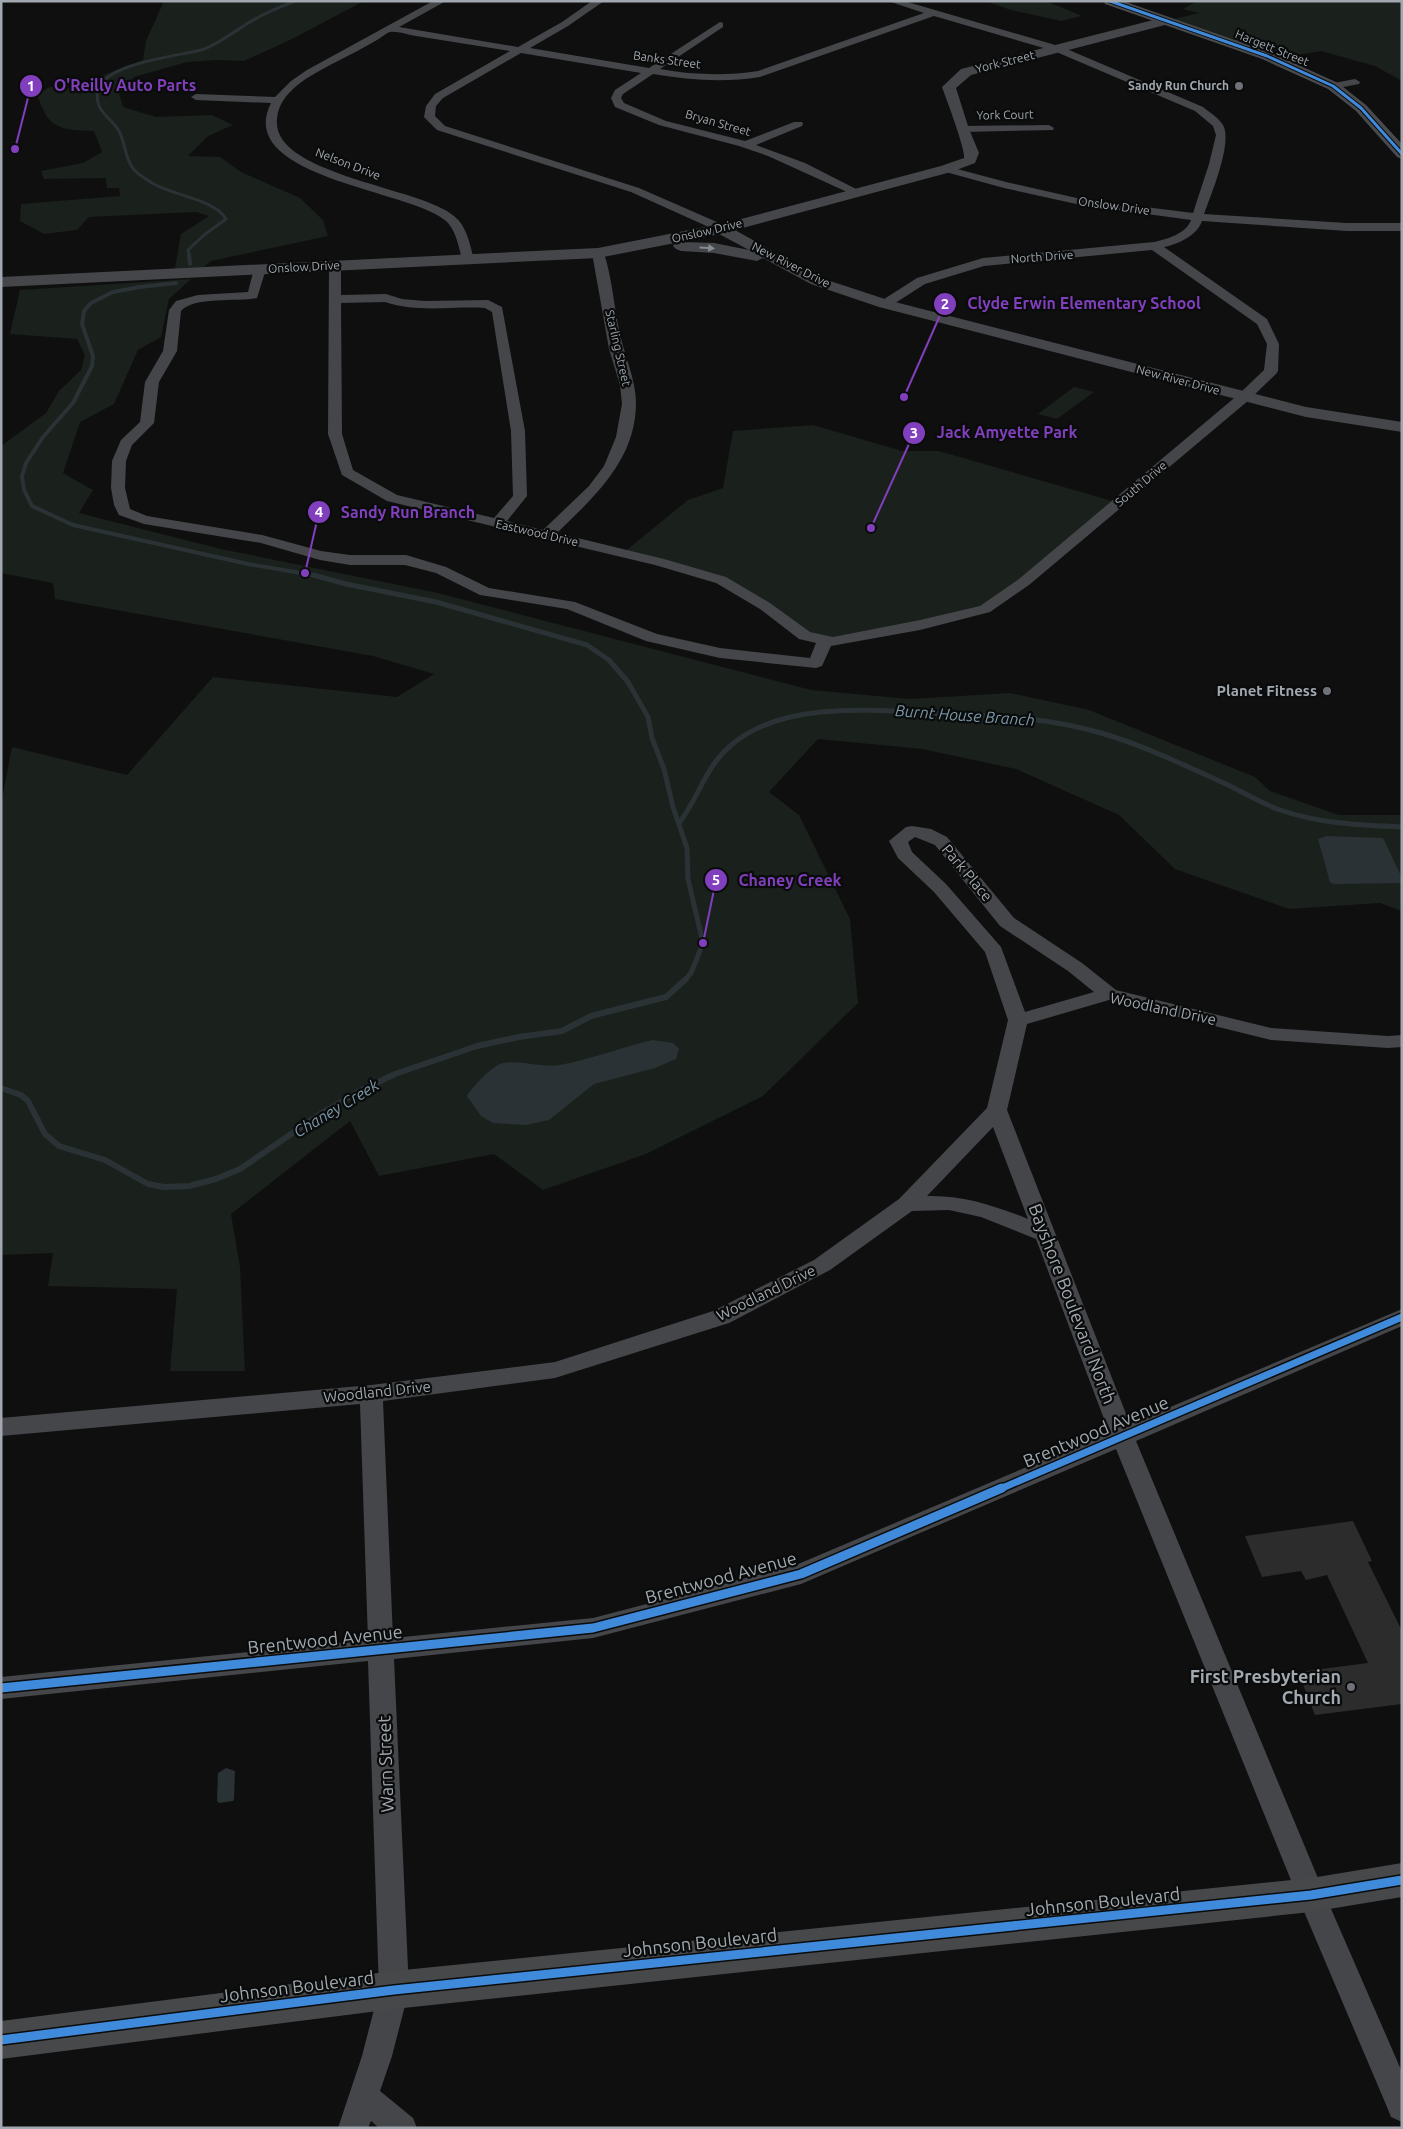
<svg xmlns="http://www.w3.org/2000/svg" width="1403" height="2129" viewBox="0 0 1403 2129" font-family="Ubuntu,sans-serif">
<rect width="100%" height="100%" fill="#0f0f10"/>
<g fill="#1a201b">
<path d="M164,1H364L294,38L244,61L216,60L187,62L134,77L119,93L123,107L156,117L212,115L233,125L208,136L188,156L220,157L241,172L300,198L323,220L328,236L211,261L198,272L174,274L181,234L209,216L196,212L89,217L77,230L44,234L20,221L21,204L120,196L119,188H107L106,178L44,179L41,171L83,163L102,152L94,131C59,130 48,129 37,94L50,87L67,89L143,60L146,41Z"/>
<path d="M985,1H1046L1082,16L1061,21L1011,10Z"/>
<path d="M1197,1H1402V81L1375,66L1321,51L1274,59L1165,21L1199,13L1183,9Z"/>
<path d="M191,279L169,299L161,337L138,350L114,404L80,422L63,473L93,490L79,513L221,549L438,593L811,690L910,699L1010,693L1089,710L1255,777L1270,791L1339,815H1402V911L1380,903L1289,909L1175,869L1119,815L1016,769L922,749L818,739L769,792L799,815L850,919L858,1003L763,1096L646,1154L543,1190L494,1154L379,1176L350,1121L231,1214L240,1267L245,1371H170L177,1289L48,1286L53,1253L1,1255V804L12,747L127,775L213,677L397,697L434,674L373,656L55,599L53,583L1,573V446L46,413L59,391L81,370L85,355L77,339L10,334L20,290Z"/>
<path d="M1074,387L1094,392L1057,419L1038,414Z"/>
<path d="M813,425L902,451H939L1119,503L985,609L833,642L805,636L721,580L623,553L688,500L723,488L733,431Z"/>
</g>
<g fill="#2a3235">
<path d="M1327,836L1383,838L1402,878V883L1334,884L1330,882L1318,839Z"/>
<path d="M653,1040L673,1043L679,1049L676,1059L655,1068L594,1084L549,1120L526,1125L493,1123L481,1116L467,1096C471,1088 494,1064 503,1063C521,1060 541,1068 560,1065C592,1059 622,1047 653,1040Z"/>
<path d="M226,1768L235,1771L234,1799L233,1801L219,1803L217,1801L218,1773Z"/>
</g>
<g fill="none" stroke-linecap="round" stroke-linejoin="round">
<path stroke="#2a3235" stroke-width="3" d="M189,255L188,250L204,235L226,219C214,198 170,196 149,181C144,178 135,172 132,167C125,157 125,142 119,131C111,117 93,111 98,90C105,63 179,56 201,50C217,46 241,26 257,18C269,11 282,6 295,1"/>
<g stroke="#2a3235" stroke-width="4">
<path d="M189,254L190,264"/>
<path d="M176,283L140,287L113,292L91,303L84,311L82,324L93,356L92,366L73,403L43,437L26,463L22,476L24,490L32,506L73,525L248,564L318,576"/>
</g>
<g stroke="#2a3235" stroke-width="5">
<path d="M313,575L346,584L436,602L587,645L609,660L628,682L648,717L652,738L664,769L673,807L687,848L688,879L703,943L691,973L685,980"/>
<path d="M679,823C698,799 705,768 729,747C783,698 880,711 948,714C999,716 1051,718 1101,733C1146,746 1188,767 1230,786C1246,794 1263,804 1280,810C1320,824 1361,825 1402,827"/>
</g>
<path stroke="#2a3235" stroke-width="6" d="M1,1088L21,1095L28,1101L45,1134L59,1146L105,1160L148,1184L164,1187L189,1186L216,1179L240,1169L322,1113L358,1092L395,1074L477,1046L519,1037L562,1031L591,1016L666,997L686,979"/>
</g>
<path fill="#2c2c2d" d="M1353,1521L1372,1561L1368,1562L1402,1631V1704L1315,1715L1298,1672L1368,1663L1327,1575L1306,1580L1301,1571L1262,1577L1245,1536Z"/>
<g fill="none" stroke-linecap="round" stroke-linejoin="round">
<g fill="#444649" fill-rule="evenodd">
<path d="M433,1H446L399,27L518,47L562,22L592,1H604L568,26L530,48L649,68L720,22L723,23V27L660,69C693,75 725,76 758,71L924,13L888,1H904L1062,47L1203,107C1209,112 1219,118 1223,125C1233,142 1211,195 1204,214L1347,223H1402V231H1347L1202,221C1197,236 1178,244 1164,247L1267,319L1279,344L1278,371L1276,374L1249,400L1029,585L990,612L920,630L831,646L822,666L816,668L720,658L646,641L567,609L480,595L436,573L405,565H350L320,560L261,543L144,524L119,515L114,505L111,488L112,461L121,440L140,422L145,382L163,351L169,310L176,301L198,295L248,292L254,269L260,265L266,269L257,298C239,302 193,296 181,311L177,351L159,382L154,423L132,445L126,461L125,488L130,509L147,516L262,535L321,551L350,555H406L446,567L489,588L575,602L657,634L720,648L810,658L816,643L799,639L760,609L716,583L655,565L387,501L342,475L328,434L329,266L331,263L335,262L341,266V295L386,294L402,299L425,301L488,300L502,307L525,431L527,496L507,521L543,530L589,486L604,466L616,437L622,404L620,385L609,349L592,253L594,250H602C610,263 615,312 619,329C623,353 636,378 636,403C636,460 594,497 557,533L664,559L726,577L770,603L810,632L833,637L920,620L980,606L1019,579L1239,394L1264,370L1267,344L1257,324L1152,250L984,266L925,284L889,307H881L879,304L881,301L917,278L983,258L1154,242C1167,239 1186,234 1191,220L1081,205L1004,188L942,171L940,169L942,167L946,166L1006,182L1081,199L1193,213L1209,164L1216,135L1213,126L1195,111L1054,51L934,16L760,77C723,83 689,80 653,74L623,94L621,98L624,103L666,121L745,141L794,122H802L803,124L802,126L756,145L805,163L860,191L862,193L860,195L856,196L768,156L739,146L659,125L615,107L611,98L615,90L641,73L521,53L443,98L436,106L435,116L445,126L639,188L726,226L728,229L722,233L631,192L437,130L424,117L426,106L435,94L510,51C479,46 447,41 416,36C409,35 397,31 390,32C386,33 381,38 377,40C363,48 348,56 334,63C311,75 279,91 277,119C271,175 421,187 454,216C467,226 470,245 474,260L468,264L462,260C459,247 456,230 446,221C413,190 233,178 271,103L196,100L191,97L196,94L275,97L291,81L307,70ZM385,302C418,313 451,306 485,308L492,312L511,431L513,496L494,518L397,495L353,470L342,434L341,303Z"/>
<path d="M1355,79L1360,82L1359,84L1333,89L1328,86L1329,84Z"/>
<path d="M1049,125L1054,128L1053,130L962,132L957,129L962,126Z"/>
<path d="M912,826L931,829L947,837L1014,918L1082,963L1116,990L1271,1028L1388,1036L1402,1035V1047L1388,1048L1271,1040L1109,1000L1027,1024L1007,1110L1130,1424L1402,1309V1326L1136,1441L1325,1895L1402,2072V2122L1391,2117L1387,2107L1297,1895L1116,1449L801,1584L593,1638L394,1659L409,1990L392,2056L380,2091L413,2118L417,2128H379L371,2121L368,2128H338L362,2056L379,1990L368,1661L1,1699V1677L368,1640L360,1404L1,1436V1418L371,1385L555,1362L713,1311L814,1260L899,1199L987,1108L1008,1020L985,952L934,892L898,858L889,841L906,827ZM915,837L935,845L1000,926L1068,971L1094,992L1025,1012L1001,947L946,884L912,852L908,842ZM993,1127L1028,1219C995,1206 964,1195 927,1196ZM949,1210L981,1217L1036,1239L1109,1432L796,1565L593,1618L393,1638L383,1401L555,1378L729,1323L830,1270L912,1211Z"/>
</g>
<path fill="#444649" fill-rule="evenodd" d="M1165,17L1171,21L1169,24L971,75L956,88L969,129L979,153L975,163L951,172L735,230L821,278L891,301L1306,407L1402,422V432L1306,417L879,307L811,284L763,258L757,261L714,253L681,251L676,249L673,246L675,243L598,258L1,287V277L598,248L730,222L941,166L964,158C966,151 946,98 942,87L961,69ZM719,234L749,250L714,243L683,242Z"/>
<path fill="#484a4d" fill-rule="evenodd" d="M1104,1H1123L1272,53L1338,83L1366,105L1402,144V159L1397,157L1356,111L1328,89L1262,59L1105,4Z"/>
<path fill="#47484a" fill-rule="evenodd" d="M1402,1863V1897L1311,1912L394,2009L1,2059V2021L394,1971L1311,1878Z"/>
<g stroke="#0a0b0b" stroke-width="5">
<path id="cycleway-far2" d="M1110,1L1267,56L1333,86L1361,108L1402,154"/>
</g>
<g stroke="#0a0b0b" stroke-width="10">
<path id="cycleway-far1" d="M1000,1489L1402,1317"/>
</g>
<g stroke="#0a0b0b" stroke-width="12">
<g id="cycleway">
<path d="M1,1688L593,1628L801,1574L1002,1488"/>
<path d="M1,2040L394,1990L1311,1895L1402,1880"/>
</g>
</g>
<use href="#cycleway-far2" stroke="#408adc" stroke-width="3"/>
<use href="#cycleway-far1" stroke="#408adc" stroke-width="7"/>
<use href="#cycleway" stroke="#408adc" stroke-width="9"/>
</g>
<defs><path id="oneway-solid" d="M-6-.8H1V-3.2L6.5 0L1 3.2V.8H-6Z" transform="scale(1.25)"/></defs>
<use fill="#868b91" href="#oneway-solid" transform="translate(707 248) rotate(4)"/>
<g fill="#6f7278" stroke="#0a0b0b" stroke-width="2">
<circle cx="1239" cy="86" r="5"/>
<circle cx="1327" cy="691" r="5"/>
<circle cx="1351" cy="1687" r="5"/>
</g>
<g text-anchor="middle" stroke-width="4.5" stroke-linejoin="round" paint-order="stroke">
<g font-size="12" fill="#a2a8b0" stroke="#0a0b0b">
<text transform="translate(1272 48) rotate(22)" y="4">Hargett Street</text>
<text transform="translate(667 60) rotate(8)" y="4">Banks Street</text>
<text transform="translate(1005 62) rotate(-14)" y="4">York Street</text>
<text transform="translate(1005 115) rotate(-1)" y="4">York Court</text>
<text transform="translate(718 123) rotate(16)" y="4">Bryan Street</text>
<text transform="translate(348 164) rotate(21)" y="4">Nelson Drive</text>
<text transform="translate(1114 206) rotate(8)" y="4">Onslow Drive</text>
<text transform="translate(707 231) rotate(-13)" y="4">Onslow Drive</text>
<text transform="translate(1042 257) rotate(-4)" y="4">North Drive</text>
<text transform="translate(791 265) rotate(27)" y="4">New River Drive</text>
<text transform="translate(304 267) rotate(-3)" y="4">Onslow Drive</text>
<text transform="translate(618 348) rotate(77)" y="4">Starling Street</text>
<text transform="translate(1178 380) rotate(15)" y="4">New River Drive</text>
<text transform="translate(1141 484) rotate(-40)" y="4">South Drive</text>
<text transform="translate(537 533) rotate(13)" y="4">Eastwood Drive</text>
</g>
<g font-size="12" font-weight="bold" fill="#a2a8b0" stroke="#0a0b0b" text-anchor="end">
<text x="1229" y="90">Sandy Run Church</text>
</g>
<g font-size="15" font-weight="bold" fill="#a2a8b0" stroke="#0a0b0b" text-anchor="end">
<text x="1317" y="696">Planet Fitness</text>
</g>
<g font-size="15" fill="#a2a8b0" stroke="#0a0b0b">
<text transform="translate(967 873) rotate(50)" y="5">Park Place</text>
<text transform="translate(1163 1009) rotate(12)" y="5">Woodland Drive</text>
<text transform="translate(766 1293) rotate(-26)" y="5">Woodland Drive</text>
<text transform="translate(377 1392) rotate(-6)" y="5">Woodland Drive</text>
</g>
<g font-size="16" font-style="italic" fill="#7c98a8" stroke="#0a0b0b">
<text transform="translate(965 715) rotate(4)" y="6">Burnt House Branch</text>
<text transform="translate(336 1108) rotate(-31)" y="6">Chaney Creek</text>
</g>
<g font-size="18" fill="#a2a8b0" stroke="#0a0b0b">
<text transform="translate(1072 1304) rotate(69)" y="6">Bayshore Boulevard North</text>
<text transform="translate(1096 1432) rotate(-23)" y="6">Brentwood Avenue</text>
<text transform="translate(721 1578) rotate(-15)" y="6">Brentwood Avenue</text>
<text transform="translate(325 1640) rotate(-6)" y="6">Brentwood Avenue</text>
<text transform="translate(386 1764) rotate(-92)" y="6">Warn Street</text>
<text transform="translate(1103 1902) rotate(-6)" y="6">Johnson Boulevard</text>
<text transform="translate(700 1943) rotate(-6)" y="6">Johnson Boulevard</text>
<text transform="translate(297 1987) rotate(-7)" y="6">Johnson Boulevard</text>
</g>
<g font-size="18" font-weight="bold" fill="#a2a8b0" stroke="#0a0b0b" text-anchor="end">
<text x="1341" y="1683">First Presbyterian<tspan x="1341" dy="21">Church</tspan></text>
</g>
</g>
<path fill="none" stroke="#813fbd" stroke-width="2" d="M15 149L31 86M904 397L945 304M871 528L914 433M305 573L319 512M703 943L716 880"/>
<g fill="#813fbd" stroke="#0a0b0b" stroke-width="2">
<circle cx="15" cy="149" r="5"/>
<circle cx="904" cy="397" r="5"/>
<circle cx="871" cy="528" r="5"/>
<circle cx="305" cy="573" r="5"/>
<circle cx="703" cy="943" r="5"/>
<circle cx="31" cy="86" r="12"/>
<circle cx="945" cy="304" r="12"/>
<circle cx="914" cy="433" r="12"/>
<circle cx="319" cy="512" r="12"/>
<circle cx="716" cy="880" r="12"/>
</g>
<g font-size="15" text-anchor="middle" font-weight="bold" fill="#fff">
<text x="31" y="91">1</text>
<text x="945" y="309">2</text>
<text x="914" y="438">3</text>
<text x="319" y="517">4</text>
<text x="716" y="885">5</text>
</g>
<g font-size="16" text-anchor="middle" font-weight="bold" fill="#813fbd" stroke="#0a0b0b" stroke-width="4.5" stroke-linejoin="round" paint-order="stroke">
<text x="125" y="91">O'Reilly Auto Parts</text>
<text x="1084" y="309">Clyde Erwin Elementary School</text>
<text x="1007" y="438">Jack Amyette Park</text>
<text x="408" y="518">Sandy Run Branch</text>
<text x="790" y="886">Chaney Creek</text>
</g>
<rect width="1403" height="2129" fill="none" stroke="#a2a8b0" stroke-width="5"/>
</svg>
